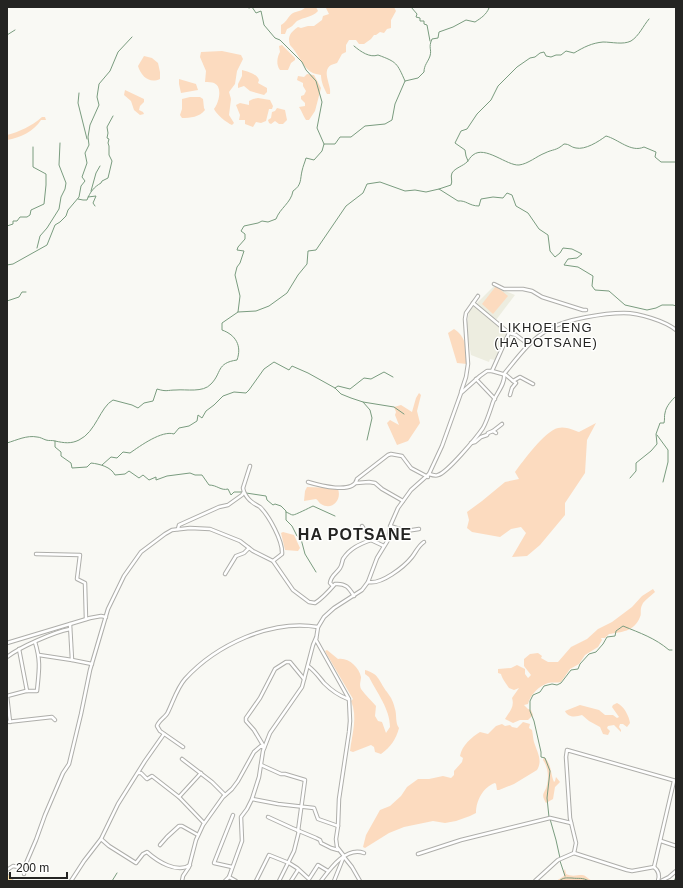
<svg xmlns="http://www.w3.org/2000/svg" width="683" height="888" viewBox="0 0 683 888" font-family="Helvetica,sans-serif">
<rect width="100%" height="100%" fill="#f9f9f4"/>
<path fill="#edede0" d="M495,285L503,290L515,295L496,320L510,331L495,360L490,359L489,362L471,355L468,338L467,324L469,311Z"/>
<g fill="#fcdbbf">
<path d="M306,7H316L318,11C313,17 304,17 297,21C294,24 292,27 287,29L285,34H281V25C287,22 288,16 293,13C298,11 302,11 306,7Z"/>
<path d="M326,7H394L396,11L391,20V28L387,29L384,33L380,32L376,35H374L371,39L364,44H359L356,40H349L346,45V52L342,54L337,63C335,64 333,64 331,65C321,71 332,86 330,94H327C324,88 321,82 321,75C318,74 314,74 311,72C302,66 298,53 290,45C287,36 291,32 298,27L301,28L308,26H314L322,20L323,16L329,14L326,8Z"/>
<path d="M282,45L295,58V60L291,63L288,70H280C276,65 277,57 280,52L279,46Z"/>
<path d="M222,51L241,55L243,59L237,71L235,84L229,92L231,99L229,115L234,123L232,125C227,123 216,114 214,109C219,103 223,87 214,83C212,82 208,82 205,82L206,71L200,57L201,52Z"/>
<path d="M144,56L152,58L158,63L160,72V79C149,84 141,76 138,66Z"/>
<path d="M242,70C248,72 256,73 259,80L258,83L267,88V92L264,95L250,91L244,86L238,88V84L242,76Z"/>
<path d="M307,74L314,75L321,88L315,111L309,120H306C303,116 302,111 299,107L305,106V103L301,99V96L304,95L306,91L303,86V83L297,80L298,76L304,77Z"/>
<path d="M179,79L196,84L198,90L181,93L179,84Z"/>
<path d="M125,90L144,99V102L140,106L139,110L143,112L144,114L140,115L134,110L131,101L124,95Z"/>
<path d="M190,97H200L203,99L204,108L205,110C200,117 190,118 182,118L180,115L182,109V99Z"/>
<path d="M258,98L270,100L273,106L272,109H269L266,121L261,123L256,122L253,127L245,124V120H239L240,115L236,105L240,103L249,105V101L253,99Z"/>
<path d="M277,108L285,110L287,120L283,124H279L275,121L271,124L269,123L268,120L271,118L272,112L275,111Z"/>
<path d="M42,117H45L46,120H41C34,131 20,138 7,140V135C19,132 32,126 42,117Z"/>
<path d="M496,286L508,296L493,314L482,304Z"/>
<path d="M454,329C466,336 467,350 467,364L457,363L448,333Z"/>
<path d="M419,393L421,395L417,411L420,423L408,441L397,445L387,423L390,420L399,425L395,415L396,412L394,407L401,405L412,412L416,398Z"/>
<path d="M596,423L587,440L585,473L565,503V515L540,545L527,556L512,557L526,533L521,527L511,529L500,537L472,532L467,528L469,520L467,512L482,501L505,482L519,479L515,472C523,461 545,431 558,428C565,426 574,430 579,432Z"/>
<path d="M307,487L335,488L338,489C342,500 332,511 321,504C319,503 318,500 316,499L304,501L305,491Z"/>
<path d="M283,532L294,535L300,548L298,551L285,550L281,533Z"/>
<path d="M653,589L655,592C651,596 646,599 643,603C639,610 642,613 640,617C634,632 621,632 609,634L605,638H601L602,640L598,647L585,655L579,664L570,669L561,682C557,683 552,682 548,683C539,686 530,695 528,704L524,705L528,709L531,710L533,715L528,720H520L513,723L505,719C509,712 515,707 512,698L519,688L514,690L509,688C506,683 502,679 501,674L498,673V669L511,668L517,665L525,669V674L528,678L531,675L524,666V659L530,654L538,653L542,656L541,658L548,662H558L571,647L587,639L598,629L612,622L632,607L642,596Z"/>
<path d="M327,650L338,659C348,657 359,667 361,677C361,681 359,684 361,689C365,695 371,700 376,706L375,716L378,721L382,722L386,733L390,727C390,709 377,693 369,677L365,674V670C380,674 379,682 387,692C392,699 393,701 395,709C397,715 395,723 399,728C396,739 391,747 381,754L375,752L374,747L371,745L353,752L350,751C352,734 358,717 351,701L353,699L326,653L325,651Z"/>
<path d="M617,703C624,706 629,716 630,723L627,727L623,724H620L619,727L621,730V732L614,725L608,726L607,728L610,731L608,735L603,734L600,727L589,721L582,715C576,717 568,718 565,711L580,705L599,710L605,715H613L617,718L619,717L612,707L613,705Z"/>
<path d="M523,722L530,724L529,728L532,730C533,734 533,739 534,742C537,752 543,760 537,770L514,784L499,790H497L496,784L495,783C483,787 476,801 476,813L470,816L456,821L445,823L433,821L404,827L389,833L365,848L363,847L366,835L380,810L390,806L401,796L407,787L418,779H429L443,776L451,778L454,775V771L462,762L463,758L460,756C462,745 472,737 480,732L488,734L496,726L502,724L505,726L510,725L512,727L517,728Z"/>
<path d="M544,757C552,765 550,772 554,782L555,781L556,777L560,782L555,787L553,799L546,803C540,793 545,794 547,785C549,777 548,767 543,760Z"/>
<path d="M565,869L566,874C572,877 577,875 582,875C586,875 589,880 593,881C599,881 605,879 609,881H586L583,880L576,881L569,880L556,881L564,876V871Z"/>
</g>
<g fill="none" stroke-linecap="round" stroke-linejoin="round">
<g stroke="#7a9c7f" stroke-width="1">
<path d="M247,7L249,8L252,7L256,13L261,11L264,25L275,38L280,40L302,62L306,70L316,81L322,102L317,128L324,144"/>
<path d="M411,7L417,14L416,17L420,18V21H424V24L427,25L430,41"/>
<path d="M7,35L15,30"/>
<path d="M354,46C361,52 370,58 378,55C397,62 397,63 405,81"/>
<path d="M79,93L78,103L87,139"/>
<path d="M468,161L466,156L465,150L455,143L461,131L467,129L477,114L491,100L498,86L517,67L530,58L535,57L540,53L544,52L546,56L551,57L556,55H561L566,51L574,53C584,47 592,43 603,42C612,42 623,45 631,41C639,36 643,26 649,19"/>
<path d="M439,189L451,185C453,181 450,177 452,173C455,168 463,166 467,162C469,160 470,157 473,155C485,145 507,166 519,165C528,164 537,156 545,153C553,149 556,151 564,144C570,144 570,147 576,148C585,150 598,142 606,136C618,139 631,153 644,147L656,152L655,157L661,162H676"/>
<path d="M91,191L96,173L100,166"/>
<path d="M88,197L96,196L93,203L95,206"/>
<path d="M78,199L83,200H87C90,192 94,187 101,183L102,181L108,178L112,161L109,155V146L108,143L109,139L107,138L108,133L107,127L113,116"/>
<path d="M7,226L13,224V221H17L20,217H27L30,215L31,210L44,204L46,185V174L33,167V147"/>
<path d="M37,248L40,236L47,228L59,209L61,197L65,189L66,183L59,165L60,143"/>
<path d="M7,265L13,264L47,245L55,225L60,222L66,216L68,210L79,197L81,186L85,181L82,177L87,163L85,153L89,145L88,137L90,125L99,105L97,97L99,84L110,71L118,52L132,37"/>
<path d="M7,301L19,297L22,292H26"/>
<path d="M238,312L256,311L269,306L287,293L298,275L307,264L308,251L316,250L346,206L363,193L367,184L380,182L405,191L415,190L426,192L439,189L458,201C466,200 469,206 479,206L481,199L493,197L503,198L507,193L512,195L516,206L528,213L539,229L548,235L550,251L555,257L560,253L563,248L572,249L582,254L577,258L568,259L564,265L578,267L593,276L592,286L595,290L609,291L625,305L647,310L656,308L662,305H673L676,306"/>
<path d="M335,388L338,386L350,389L364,378L371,379L384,372L393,377"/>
<path d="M363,402L370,410L372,418L367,440"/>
<path d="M657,435L668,450V462L663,482"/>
<path d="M55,441V447L61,452V456L71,463L72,468L87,467L91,463C100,464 111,467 115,475L125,474L129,471L139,478L143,475L149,480L156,477V480L167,476L190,473L195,475H202L209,485C217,485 221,491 228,489L231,495L234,492H243"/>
<path d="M7,443C17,440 27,435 37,437C40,437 43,439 46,440C49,441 52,440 55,441C64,443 71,444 79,440C96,432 100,407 113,400L132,405L138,408L144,403L153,401L157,389C167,392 167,390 176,390C186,389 203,393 211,384C222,373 216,363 237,360C242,346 236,335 222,330V323L238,312L240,296L235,275L237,267L240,263L244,251L237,250L238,247L245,239V234L241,231L244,226L258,223L262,221L268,222L276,219C280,208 291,203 293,191C302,185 300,179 302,171C303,166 305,162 306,158L314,160L322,151L324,144H335L340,137H351L365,126L385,124L392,120L395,104L405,81L418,78L424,72C424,65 428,62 430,56C432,49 428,48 432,39L438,38L439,32L453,27L466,20L475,22C481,18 486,15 489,8L487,7"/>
<path d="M102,465L111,457L117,458L123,452L130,453C140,446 162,430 174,434L179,428L189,426L197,421L198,415L202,418L206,411L214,405L223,396L234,392L246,393L249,390L264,369L274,362L289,370L292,366L308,373L335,388L341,394L351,398L363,402L394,407L404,414"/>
<path d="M630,478L636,471V463L651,451L657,444L656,434L660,423H664C665,419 664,416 665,413C666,406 672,400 676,396"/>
<path d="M246,493L266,496L267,500L273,505L275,504L281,506L286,511V520L292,526L297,536L301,539L305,554L316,572"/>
<path d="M286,512C289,513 291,515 293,515C295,515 309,508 313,506L335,516"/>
<path d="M549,817L547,798L550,771L545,758L541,757V752L534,721L530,711V701L533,695L540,692L544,686L552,684L557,685L561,683L571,670L578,669L580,664L589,654L596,652L603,644L607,637L615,636L616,631L623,626C640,633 655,638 669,650H672"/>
<path d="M550,819L556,840L560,858"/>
<path d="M560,861L565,876"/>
<path d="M112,881L117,873"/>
<path d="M559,881C564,877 566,878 572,878C579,879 582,877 589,881"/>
<path d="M674,881L676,877"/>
</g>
<g stroke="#aeaeaa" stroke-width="4.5">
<g id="minor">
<path d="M494,284L504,289H523L532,291L542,297L583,310H586"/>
<path d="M473,303L509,333L516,335L528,344"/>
<path d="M492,371L509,333"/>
<path d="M476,379L495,399"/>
<path d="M461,392L466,377L468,364L465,319L466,313L478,296"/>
<path d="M510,395L512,388L516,383L513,381"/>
<path d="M493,431L502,424"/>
<path d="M471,443L475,442L481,437L487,435L488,433L493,431L496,433"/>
<path d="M429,474C432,475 436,476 438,475C447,473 477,437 483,428C487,421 490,411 493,402C496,394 506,383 504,374C518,357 530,340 549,329C566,319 605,313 624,313C639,313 665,321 676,330"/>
<path d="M308,482C318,485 354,495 357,479L388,455L391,454L402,456L411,468L428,477"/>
<path d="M356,483L369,482L375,483L382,489L403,501"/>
<path d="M244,492C246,496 249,500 252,502C254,504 257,505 260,507C269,516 283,541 282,554L273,561"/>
<path d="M362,526L371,540"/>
<path d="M390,526L406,531L419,529"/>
<path d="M178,529L179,525L219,507L228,505L242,495L244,492L243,488L250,466"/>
<path d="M36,554L80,555L77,579L85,583L86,619"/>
<path d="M225,574L236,556L244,553L249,548"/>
<path d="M368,582C381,585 404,567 412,557C416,552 418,546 424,542"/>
<path d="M333,586L330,583C331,575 336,574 340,568C342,565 342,562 343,559C350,548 360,544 371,540L384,546"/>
<path d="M70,624L72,660"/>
<path d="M7,643L90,618L101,616L106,617"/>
<path d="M19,649L27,691"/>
<path d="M39,655L72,660L92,664"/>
<path d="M7,657C20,647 54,632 70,629"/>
<path d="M308,666C315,671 319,677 324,683C330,689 340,696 348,699"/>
<path d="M7,722L52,717L55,720"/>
<path d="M10,722L7,696L26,691H37C39,671 41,661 35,642"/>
<path d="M262,746L263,745L254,730L246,721V718L260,698L275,669L286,662H290L304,679"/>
<path d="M183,747L160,731L157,726C159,720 166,717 168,712C173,702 177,688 185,679C216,645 271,619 318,627"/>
<path d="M182,759L212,782L225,795"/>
<path d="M261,765L281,774H285L305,780L298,831"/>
<path d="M138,773H141L147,779L152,776L179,797L204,823"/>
<path d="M179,797L201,773"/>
<path d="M252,799L278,804L314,808L318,819L338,826"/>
<path d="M268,817L292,828L316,838L320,840L321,843L331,848L338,850"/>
<path d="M101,839L109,846L136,863L143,854L147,852C157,861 177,874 190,865"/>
<path d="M661,841L676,846"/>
<path d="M160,845L167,837L179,826H182L198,835"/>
<path d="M574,853L576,843L570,818L566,757L567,750L676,781"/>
<path d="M418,854L461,840L550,818L571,823"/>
<path d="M344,857L352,867L360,881"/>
<path d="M232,867L214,863L233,815"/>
<path d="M654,867C659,871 660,875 658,881"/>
<path d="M7,870L13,866L24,868"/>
<path d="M24,874V868L36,840L45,815L63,773L69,764L81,714L90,670L108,609L124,576L141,552L165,534L172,530L190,528L210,529L240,541L253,551L273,561L293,590L309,602L315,603C323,598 329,591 335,584C346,583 349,588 354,596"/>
<path d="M229,877L236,881"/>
<path d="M71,881L84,861L101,839L118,804L145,761L164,734"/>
<path d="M182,881L183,876L189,867L196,840L203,825L223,797L232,789L238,781L254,752L261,746L264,748"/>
<path d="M225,881L229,877L242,841L241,817L247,809L252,799L259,777L263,751L270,733L302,687L313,645L316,638"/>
<path d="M256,881L269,855L289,863L297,868L309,879L318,865L328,871"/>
<path d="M279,881L294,851L299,831"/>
<path d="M291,881L298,870"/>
<path d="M321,881C330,869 346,846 364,853"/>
<path d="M334,881L344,856L337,847L336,839L338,826L339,799L349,732L350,721L349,699L316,640L318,627L324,617L334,608L362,590L368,582L377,558L388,540L391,524L398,508L411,490L429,474L442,446L461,393L480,376L487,371H492L506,375L513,381L520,377L533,384"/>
<path d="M535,881L558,860L574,853L627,870L632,871L654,867L674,781"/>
<path d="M661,881L669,877L676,871"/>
</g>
</g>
<g stroke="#d3d3d3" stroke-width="5.5">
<path id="major" d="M7,876L11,881"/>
</g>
<use href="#minor" stroke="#fff" stroke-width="2.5"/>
<use href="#major" stroke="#fde2ac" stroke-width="3.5"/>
</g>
<g text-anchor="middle" stroke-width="3" stroke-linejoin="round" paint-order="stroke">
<g font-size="13" letter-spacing="1" fill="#242422" stroke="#fffffe">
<text x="546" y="332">LIKHOELENG<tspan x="546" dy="15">(HA POTSANE)</tspan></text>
</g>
<g font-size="16" font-weight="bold" letter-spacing="1" fill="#242422" stroke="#fffffe">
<text x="355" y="540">HA POTSANE</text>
</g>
</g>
<rect width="683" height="888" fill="none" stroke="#242422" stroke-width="16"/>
<path d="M10 872v6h57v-6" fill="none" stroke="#242422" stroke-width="2"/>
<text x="16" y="872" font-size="12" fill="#242422" stroke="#fffffe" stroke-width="3" paint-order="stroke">200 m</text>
</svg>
